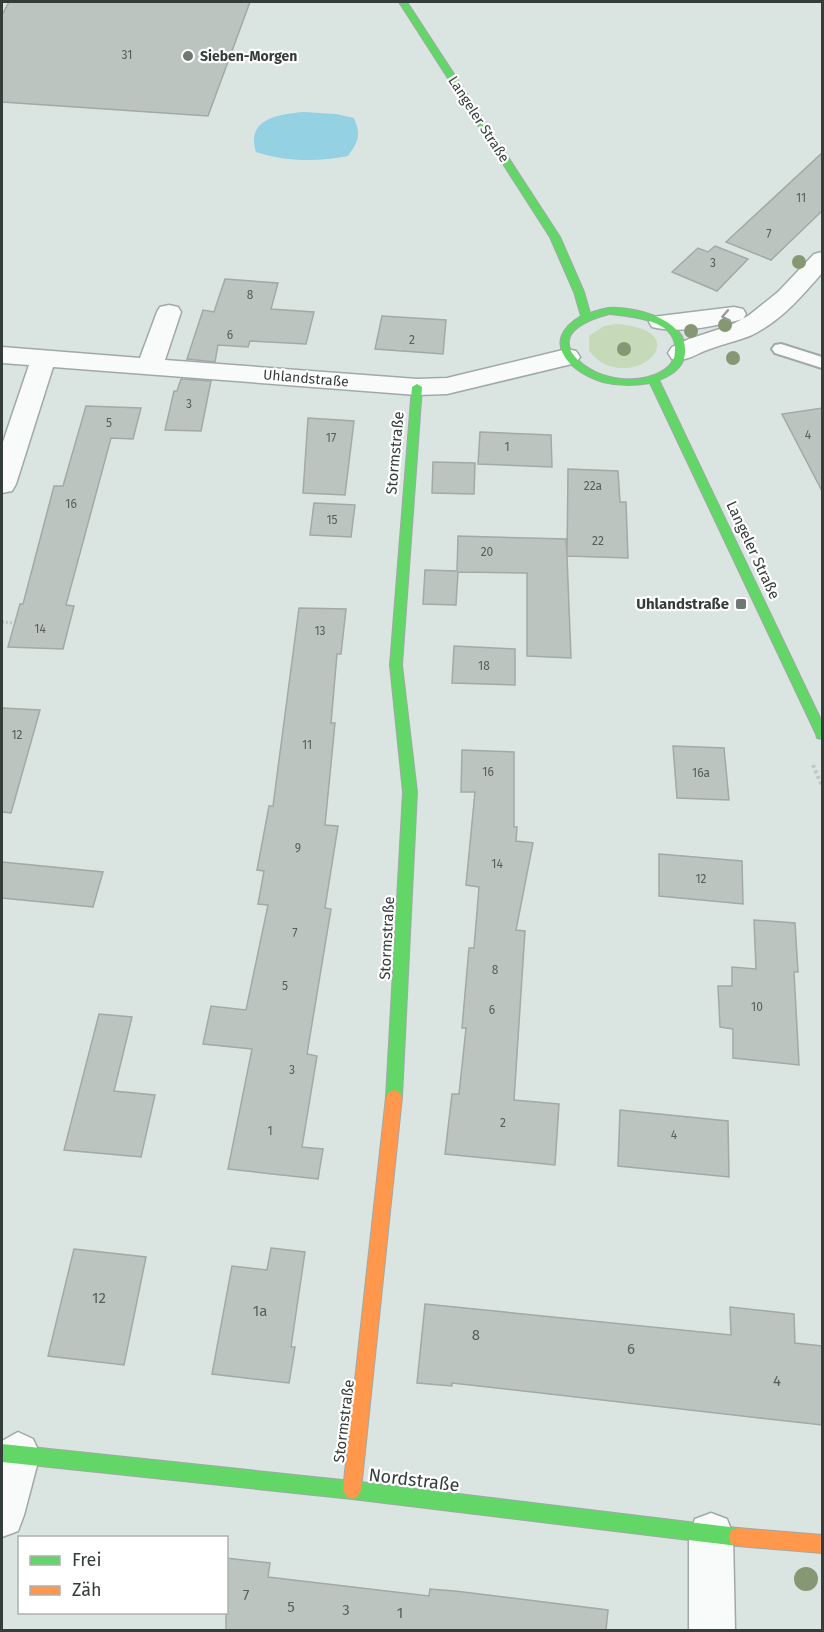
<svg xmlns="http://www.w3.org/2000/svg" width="824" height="1632" viewBox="0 0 824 1632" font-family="'Fira Sans',sans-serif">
<rect width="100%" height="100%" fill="#dae5e2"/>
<path fill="#c6d9b8" d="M616,324C705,330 628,400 589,351V336L604,326Z"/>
<path fill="#94d1e3" d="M304,112L336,114L354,118C361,134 359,141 348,156C317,162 287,162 256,152C245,118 280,114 304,112Z"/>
<g fill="#bcc4c0" stroke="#a2a9a6" stroke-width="1.5">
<path d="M9,2H250L208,116L2,102V15Z"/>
<path d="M822,153V211L771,260L726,242Z"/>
<path d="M715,246L748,259L717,291L672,272L698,248L708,252Z"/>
<path d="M225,279L278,283L271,309L314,312L306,344L250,341L248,347L218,345L215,362L187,359L203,310L214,312Z"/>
<path d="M382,316L446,320L443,354L375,349Z"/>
<path d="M181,379L211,381L201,431L165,430L174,391H177Z"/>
<path d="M86,406L141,408L133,439L111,438L66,605L74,606L63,649L8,647L20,604H23L54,486H63Z"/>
<path d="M822,408V491L782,414Z"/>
<path d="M308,418L354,421L345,495L303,493Z"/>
<path d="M480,432L551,435L552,467L478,464Z"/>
<path d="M433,462L475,463L474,494L432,493Z"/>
<path d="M568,469L618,471L620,502H626L628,558L567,556L571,658L527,656V573L458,572L456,605L423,604L425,570L457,571L458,536L566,539L567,556Z"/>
<path d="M314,503L355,505L351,537L310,535Z"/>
<path d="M299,608L346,609L341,654H337L331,723H335L325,825L338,826L325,908L331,909L307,1054L317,1056L302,1147L323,1149L318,1179L228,1169L252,1049L203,1044L211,1006L246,1010L268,905L258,904L264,871L257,870L269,806H273Z"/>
<path d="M454,646L515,649V685L452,683Z"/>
<path d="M2,708L40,710L11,813L2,812Z"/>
<path d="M673,746L724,748L729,800L677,798Z"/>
<path d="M462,750L514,752V827H517L516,841L533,843L516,930L525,931L514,1100L559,1104L555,1165L445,1154L452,1094H459L466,1028H462L469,948H474L479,887L466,885L475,792H461Z"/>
<path d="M659,854L742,861L743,904L659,896Z"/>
<path d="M2,862L103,872L93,907L2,898Z"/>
<path d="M754,920L795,923L798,972H794L799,1065L733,1058V1029L720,1027L718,986H732V967L756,969Z"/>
<path d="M99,1014L132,1017L114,1091L155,1095L141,1157L64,1150Z"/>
<path d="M620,1110L728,1121L729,1177L618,1166Z"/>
<path d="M271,1248L305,1252L291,1347H295L289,1383L212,1374L232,1266L267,1270Z"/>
<path d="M74,1249L146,1257L124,1365L48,1356Z"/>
<path d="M425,1304L731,1335L730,1307L794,1314L795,1343L822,1346V1425L452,1383V1386L417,1383Z"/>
<path d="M226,1558L270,1563L268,1577L429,1596L430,1589L455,1591L608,1610L606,1630H226Z"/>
</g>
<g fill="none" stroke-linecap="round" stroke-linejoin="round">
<g stroke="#a0a9a7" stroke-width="4">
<path id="lane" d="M781,344L822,357V368L775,353L772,349L775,345Z"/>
</g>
<g stroke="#a0a9a7" stroke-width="3">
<g id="street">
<path d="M822,252V273C802,296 781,321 752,335C738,341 722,344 707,350C694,355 686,362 672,359L668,353L672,347L689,339L729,326L748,316L778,292L814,254Z"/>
<path d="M169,305L178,307L181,312L165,360L417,379L447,378L567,349L576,351L580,357L576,363L447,394L417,395L53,367L16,484L12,491L2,493V445L29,365L2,363V347L140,358L157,312L160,307Z"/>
<path d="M734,307L743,309L746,314L743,319C715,326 680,334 652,327L649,322L652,317Z"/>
<path d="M18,1432L33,1439L40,1454L24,1515L18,1531L2,1537V1441Z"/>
<path d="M711,1513L727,1519L733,1535L735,1630H689V1535L695,1519Z"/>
</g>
</g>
<g stroke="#a0a9a7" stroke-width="2">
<g id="fast">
<path d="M399,2H407L560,237L584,292L590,313C596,311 602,309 608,308C633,306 687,319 685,351C685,367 672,375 659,380L822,722V739L817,738L816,734L650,383C634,386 619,386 603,382C569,372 539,341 581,316L574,292L550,237ZM609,314C630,316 677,320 675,349C675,356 674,361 669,366C645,388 596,381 576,358C553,332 590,319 609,314Z"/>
<path d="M417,384L422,387L402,665L417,792L402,1097L399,1102L394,1104L389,1102L386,1097L403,792L390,665L412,387Z"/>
<path d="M2,1444L352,1481L738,1528L745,1530L747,1537L745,1544L738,1546L352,1499L2,1462Z"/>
</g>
</g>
<g stroke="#a0a9a7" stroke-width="2">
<g id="slow">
<path d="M394,1090L399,1092L402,1097L361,1490L358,1496L352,1499L346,1496L343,1490L386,1097L389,1092Z"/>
<path d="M738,1528L822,1535V1553L738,1546L731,1544L729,1537L731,1530Z"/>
</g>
</g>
<path stroke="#c2c5c4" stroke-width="3" stroke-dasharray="2 2" stroke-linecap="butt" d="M2,622L13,623"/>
<path stroke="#c2c5c4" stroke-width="4" stroke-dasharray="3 3" stroke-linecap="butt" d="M813,765L822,786"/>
<use href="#lane" fill="#f9fbfb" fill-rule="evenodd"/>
<use href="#street" fill="#f9fbfb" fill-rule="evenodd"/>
<use href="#fast" fill="#63d668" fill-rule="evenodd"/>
<use href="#slow" fill="#ff974d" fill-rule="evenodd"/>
</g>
<g fill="#859873">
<circle cx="799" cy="262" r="7"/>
<circle cx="725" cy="325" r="7"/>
<circle cx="691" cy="331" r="7"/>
<circle cx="624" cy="349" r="7"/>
<circle cx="733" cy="358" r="7"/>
<circle cx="806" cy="1579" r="12"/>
</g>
<defs><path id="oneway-chevron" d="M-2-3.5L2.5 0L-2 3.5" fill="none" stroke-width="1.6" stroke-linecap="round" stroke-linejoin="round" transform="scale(1.5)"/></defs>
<use stroke="#979c9b" href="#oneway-chevron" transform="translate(726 316) rotate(169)"/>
<g fill="#6f7875" stroke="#fff" stroke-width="2">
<circle cx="188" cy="56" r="6"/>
<rect x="735" y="598" width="12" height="12" rx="3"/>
</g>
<g text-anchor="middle" stroke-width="4.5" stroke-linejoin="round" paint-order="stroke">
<g font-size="12" fill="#575f5c">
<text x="127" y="59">31</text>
<text x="801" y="202">11</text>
<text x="769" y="238">7</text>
<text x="713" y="267">3</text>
<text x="250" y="299">8</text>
<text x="230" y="339">6</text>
<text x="412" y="344">2</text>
<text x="189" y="408">3</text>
<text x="109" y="427">5</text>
<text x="808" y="439">4</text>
<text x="331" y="442">17</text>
<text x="507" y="451">1</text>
<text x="593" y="490">22a</text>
<text x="71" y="508">16</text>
<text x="332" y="524">15</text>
<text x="598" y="545">22</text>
<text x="487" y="556">20</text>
<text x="40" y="633">14</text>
<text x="320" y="635">13</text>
<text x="484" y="670">18</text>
<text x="17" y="739">12</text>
<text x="307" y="749">11</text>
<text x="488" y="776">16</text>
<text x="701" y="777">16a</text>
<text x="298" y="852">9</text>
<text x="497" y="868">14</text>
<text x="701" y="883">12</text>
<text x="295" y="937">7</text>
<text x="495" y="974">8</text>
<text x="285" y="990">5</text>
<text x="757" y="1011">10</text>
<text x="492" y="1014">6</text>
<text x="292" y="1074">3</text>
<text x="503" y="1127">2</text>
<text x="270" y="1135">1</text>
<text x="674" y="1139">4</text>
</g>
<g font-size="14" font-weight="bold" fill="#353d3b" stroke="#fff" text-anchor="start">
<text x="200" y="61">Sieben-Morgen</text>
</g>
<g font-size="14" fill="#353d3b" stroke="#fff">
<text transform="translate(479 119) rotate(57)" y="5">Langeler Straße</text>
<text transform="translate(306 378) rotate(5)" y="5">Uhlandstraße</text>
</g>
<g font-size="15" fill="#353d3b" stroke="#fff">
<text transform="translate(395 453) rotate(-85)" y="5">Stormstraße</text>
<text transform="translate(753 550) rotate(65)" y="5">Langeler Straße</text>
<text transform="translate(387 938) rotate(-87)" y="5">Stormstraße</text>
<text transform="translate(344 1421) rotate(-83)" y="5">Stormstraße</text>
</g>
<g font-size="15" font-weight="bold" fill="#353d3b" stroke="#fff" text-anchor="end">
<text x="729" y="609">Uhlandstraße</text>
</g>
<g font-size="15" fill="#575f5c">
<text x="99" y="1303">12</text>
<text x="260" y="1316">1a</text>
<text x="476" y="1340">8</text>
<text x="631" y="1354">6</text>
<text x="777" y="1386">4</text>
<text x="246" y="1600">7</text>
<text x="291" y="1612">5</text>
<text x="346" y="1615">3</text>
<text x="400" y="1618">1</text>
</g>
<g font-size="18" fill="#353d3b" stroke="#fff">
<text transform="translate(414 1480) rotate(7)" y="6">Nordstraße</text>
</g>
</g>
<rect width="824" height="1632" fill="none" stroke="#353d3b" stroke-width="6"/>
<rect x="18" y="1536" width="210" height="78" fill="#ffffff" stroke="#aeb1b1" stroke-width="1.5"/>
<rect x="30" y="1556" width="30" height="9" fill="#63d668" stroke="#aeb1b1" stroke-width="1.5"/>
<text x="72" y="1566" font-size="18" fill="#353d3b">Frei</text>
<rect x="30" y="1586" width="30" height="9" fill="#ff974d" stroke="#aeb1b1" stroke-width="1.5"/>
<text x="72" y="1596" font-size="18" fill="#353d3b">Zäh</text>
</svg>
